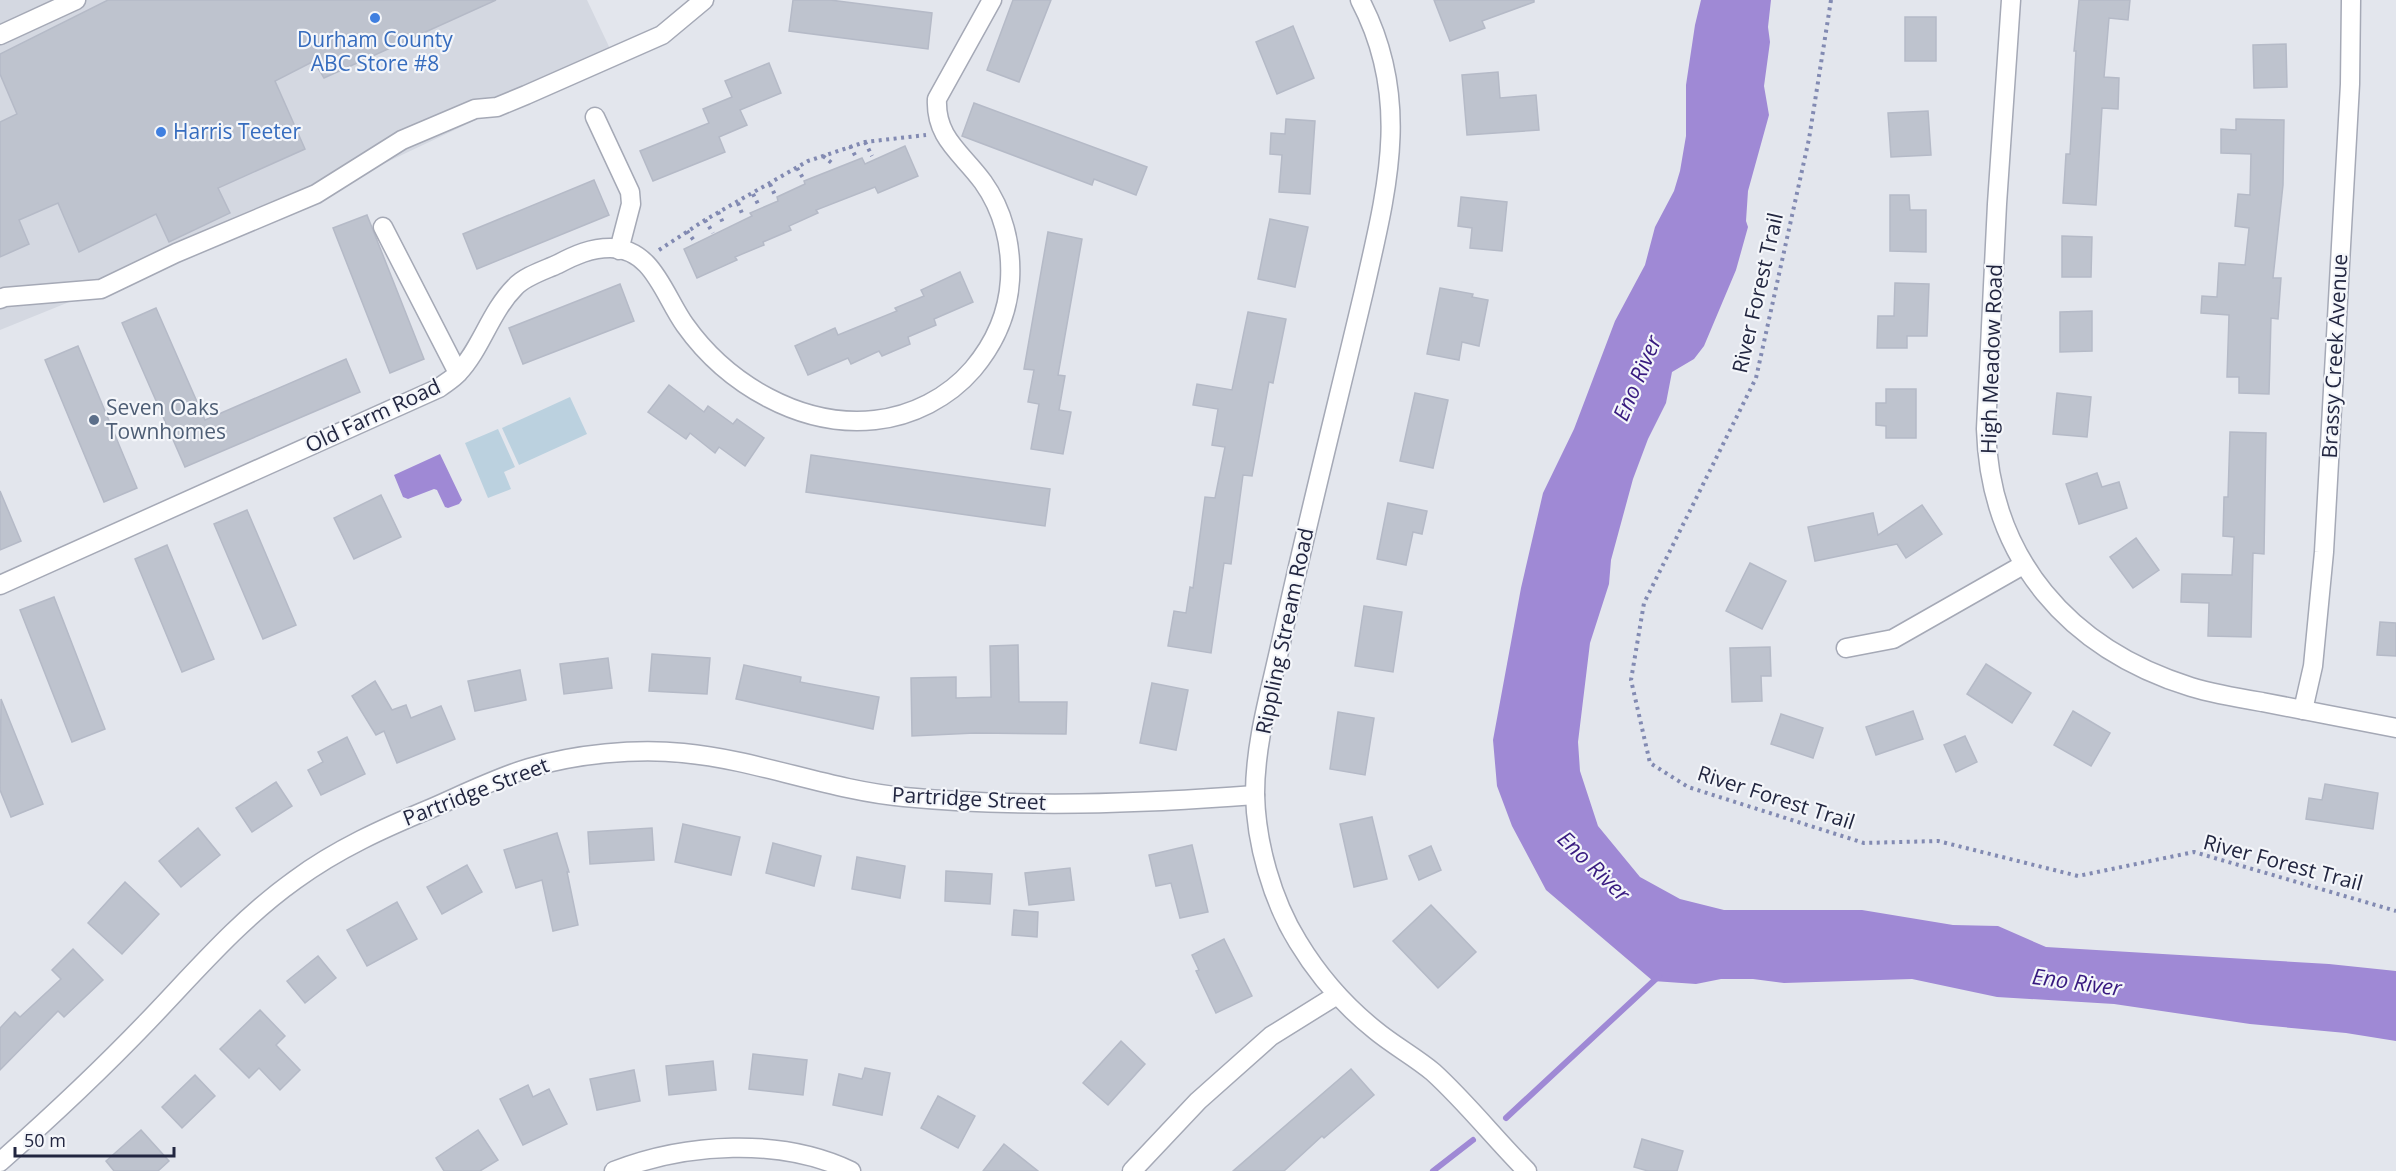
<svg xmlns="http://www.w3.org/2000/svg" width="2396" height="1171" viewBox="0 0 2396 1171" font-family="'Open Sans',sans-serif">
<rect width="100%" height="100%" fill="#e3e6ed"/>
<path fill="#d4d8e1" d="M0,0H587L613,55L387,162L94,292L0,330Z"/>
<g fill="#bbd1df">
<path d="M570,397L587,434L519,465L502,428Z"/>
<path d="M498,429L515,467L504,472L511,489L488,498L465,443Z"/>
</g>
<g fill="#9f89d5">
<path d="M1701,0H1771L1768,27L1770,42L1764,86L1769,115L1748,191L1746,221L1748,227L1736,270L1704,346L1694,359L1672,372L1666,403L1648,439L1633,479L1611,560L1609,584L1590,643L1578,742L1580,771L1598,826L1640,877L1680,899L1724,910H1862L1953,925L1998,926L2046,947L2329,964L2396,971V1041L2346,1033L2250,1024L2114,1004L1997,997L1912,979L1784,983L1753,979H1721L1696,984L1653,981L1546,890L1512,826L1497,786L1493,740L1521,588L1543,493L1574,429L1615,321L1645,265L1655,227L1674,191L1680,171L1686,136V85L1695,25Z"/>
<path d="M440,454L462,500L459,504L448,508L445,507L437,490L434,489L408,499L403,497L394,475Z"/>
</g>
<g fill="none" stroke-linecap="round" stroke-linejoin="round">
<g stroke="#9f89d5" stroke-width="6">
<path d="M1506,1118L1659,976"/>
<path d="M1433,1171L1473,1140"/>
</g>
</g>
<g fill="#bec3ce" stroke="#b5bac7" stroke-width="1.5">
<path d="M108,0H496L324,78L314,61L275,81L305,149L218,188L230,213L169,242L156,214L79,252L58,203L19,220L29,244L0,257V122L17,114L0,74V54Z"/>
<path d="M793,0H830L932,13L928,49L789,31Z"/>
<path d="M1013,0H1051L1019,82L987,70Z"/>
<path d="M1434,0H1534V2L1482,21L1485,28L1450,41Z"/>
<path d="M2079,0H2130L2128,20L2109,18L2104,77L2119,78L2118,109L2102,108L2096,205L2063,203L2066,154H2070L2076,51H2074Z"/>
<rect x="1905" y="17" width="31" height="44"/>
<path d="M1293,26L1314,78L1277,94L1256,42Z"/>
<path d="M2286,44L2287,87L2254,88L2253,45Z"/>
<path d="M769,63L781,93L740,110L747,125L719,137L725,152L653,181L640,151L709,123L703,109L732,97L725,81Z"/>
<path d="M1498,72L1500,98L1536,95L1539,130L1467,135L1462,75Z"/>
<path d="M974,103L1147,167L1136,195L1094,179L1092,185L962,136Z"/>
<path d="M1928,111L1931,155L1891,157L1888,113Z"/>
<path d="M1286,119L1315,121L1310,194L1279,192L1282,155L1270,154L1271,133L1285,134Z"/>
<path d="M2236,119L2284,120L2283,185L2273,278H2281L2278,319L2271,318L2269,394L2239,393V377H2227L2229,315L2201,313L2202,296L2217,297L2219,263L2245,265L2249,228L2235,226L2238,194L2250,195L2251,154L2221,153V129L2236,130Z"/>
<path d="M905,146L918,176L878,193L875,187L816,210L818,213L789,226L791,230L763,242L764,245L735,257L737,260L697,278L684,249L752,216L750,213L778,201L777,197L805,184L804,181L862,158L865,164Z"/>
<path d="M594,180L609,215L477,269L463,234Z"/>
<path d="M1890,195H1909L1910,210H1926V252L1890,251Z"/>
<path d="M1461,197L1507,202L1502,251L1470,248L1472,228L1458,226Z"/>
<path d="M367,215L424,359L390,373L333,228Z"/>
<path d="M1270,219L1308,227L1295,287L1258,279Z"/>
<path d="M1048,232L1082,239L1058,375L1065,376L1059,410L1071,412L1063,454L1031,449L1039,404L1028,402L1034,370L1024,369Z"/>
<path d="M2062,236L2092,237L2091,277H2062Z"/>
<path d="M960,272L973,302L934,319L936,325L908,337L910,344L882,356L879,351L851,364L848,358L808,375L795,346L835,328L838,335L897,311L895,308L924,296L921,290Z"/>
<path d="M1895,283L1929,284L1927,336H1907V348H1877L1878,316H1894Z"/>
<path d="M620,284L634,321L523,364L509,328Z"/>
<path d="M1440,288L1473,294L1472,297L1488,300L1479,346L1462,342L1459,360L1427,354Z"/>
<path d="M156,308L205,420L346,359L360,392L185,467L122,323Z"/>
<path d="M2092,311V351L2060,352V312Z"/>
<path d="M1248,312L1286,319L1273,383L1269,382L1252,476L1243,475L1231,564L1224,563L1211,653L1168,646L1174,611L1186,613L1190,587L1193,588L1205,497L1215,498L1225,447L1212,445L1218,409L1193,405L1197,384L1232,390Z"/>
<path d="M78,346L137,488L104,502L45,360Z"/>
<path d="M669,385L704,412L708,406L733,424L737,419L764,438L745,466L719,447L715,453L690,433L686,439L648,412Z"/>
<path d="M1886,389H1916V438H1886V426L1876,425V403H1886Z"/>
<path d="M1415,393L1448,400L1433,468L1400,461Z"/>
<path d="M2057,393L2091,397L2087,437L2053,434Z"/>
<path d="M2230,432L2266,433L2264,554L2253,553L2251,637L2208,636L2209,603L2181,602L2182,574L2232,575L2234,537L2223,536L2224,497H2228Z"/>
<path d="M811,455L1050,489L1045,526L806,492Z"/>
<path d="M2097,473L2102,487L2119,482L2127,508L2079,524L2066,484Z"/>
<path d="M0,491L21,541L0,550Z"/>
<path d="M381,495L401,537L354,559L334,518Z"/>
<path d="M1388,503L1427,511L1422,534L1413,532L1406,565L1377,559Z"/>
<path d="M1922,505L1942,534L1906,558L1897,544L1815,561L1808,527L1873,513L1878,535Z"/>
<path d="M247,510L296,625L263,639L214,524Z"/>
<path d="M2136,538L2159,570L2133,588L2110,557Z"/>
<path d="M167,545L214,659L182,672L135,559Z"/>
<path d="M1750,563L1786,581L1762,629L1726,611Z"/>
<path d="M54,597L105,729L72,742L20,610Z"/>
<path d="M1364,606L1402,612L1393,672L1355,666Z"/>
<path d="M2380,622L2396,623V656L2377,655Z"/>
<path d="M1018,645L1019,702H1067L1066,734L975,733L912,736L911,678L956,677V698L991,697L990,646Z"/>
<path d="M1770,647L1771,676H1761L1762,701L1732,702L1730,648Z"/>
<path d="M652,654L710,658L707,694L649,691Z"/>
<path d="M608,658L612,688L564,694L560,664Z"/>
<path d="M1986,664L2031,693L2012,723L1967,694Z"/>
<path d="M744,665L801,677L800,682L879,697L873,729L736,699Z"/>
<path d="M520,670L526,700L475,711L468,681Z"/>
<path d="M375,681L392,710L406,705L411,718L441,706L455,739L397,763L384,731L376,735L352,696Z"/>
<path d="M1152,683L1188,690L1176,750L1140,743Z"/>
<path d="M1,699L43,804L11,817L0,790Z"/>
<path d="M1913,711L1923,739L1876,755L1866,727Z"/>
<path d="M2073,711L2110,733L2091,766L2054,745Z"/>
<path d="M1338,712L1374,718L1365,775L1330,769Z"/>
<path d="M1781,714L1823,728L1813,758L1771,744Z"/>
<path d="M1965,736L1977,762L1956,772L1944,745Z"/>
<path d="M347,737L365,774L321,795L308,770L323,762L318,752Z"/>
<path d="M276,782L292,806L252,832L236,808Z"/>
<path d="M2325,784L2378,793L2373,829L2306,819L2309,798L2322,800Z"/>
<path d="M1372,817L1387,879L1354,887L1340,824Z"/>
<path d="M683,824L740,837L731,875L675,862Z"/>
<path d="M198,828L220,855L181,887L159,861Z"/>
<path d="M652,828L654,860L590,864L588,832Z"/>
<path d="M557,833L569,872H567L578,925L553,931L542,880L516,888L504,850Z"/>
<path d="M773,843L821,856L814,886L766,873Z"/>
<path d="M1192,845L1208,912L1180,918L1171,883L1156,886L1149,855Z"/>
<path d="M1431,846L1441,870L1419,880L1409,856Z"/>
<path d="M857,857L905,866L900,898L852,889Z"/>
<path d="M467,865L482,892L442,914L427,887Z"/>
<path d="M1070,868L1074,900L1029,905L1025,873Z"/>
<path d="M946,871L992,874L990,904L945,901Z"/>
<path d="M125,882L159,914L122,954L88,923Z"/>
<path d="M397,902L417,939L367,966L347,930Z"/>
<path d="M1431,905L1476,952L1438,988L1393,941Z"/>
<path d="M1014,910L1038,912L1037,937L1012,935Z"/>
<path d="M1224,939L1252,996L1216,1013L1196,971L1199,970L1192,955Z"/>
<path d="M73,949L103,980L64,1017L58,1011L0,1070V1028L15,1012L20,1017L61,979L52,970Z"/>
<path d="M318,956L336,978L305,1003L287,981Z"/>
<path d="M260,1010L285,1036L276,1045L300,1070L280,1090L259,1068L249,1078L220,1049Z"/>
<path d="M1121,1041L1145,1064L1108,1105L1083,1083Z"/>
<path d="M753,1054L807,1060L803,1095L749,1089Z"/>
<path d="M713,1061L716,1090L669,1095L666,1066Z"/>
<path d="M865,1068L890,1073L882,1115L833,1105L839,1074L862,1079Z"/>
<path d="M1351,1069L1374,1095L1324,1138L1322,1136L1284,1171H1233Z"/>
<path d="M634,1070L640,1101L597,1110L590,1079Z"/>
<path d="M195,1075L215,1096L182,1128L162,1107Z"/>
<path d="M528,1085L533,1097L549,1089L567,1124L523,1145L500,1099Z"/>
<path d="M938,1096L975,1116L958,1148L921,1128Z"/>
<path d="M141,1130L169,1161L158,1171H114L106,1161Z"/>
<path d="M478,1130L498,1160L480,1171H444L436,1158Z"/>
<path d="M1642,1139L1683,1151L1677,1171H1648L1634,1167Z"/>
<path d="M1004,1144L1038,1171H983Z"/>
</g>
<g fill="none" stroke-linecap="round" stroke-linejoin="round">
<g stroke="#a5a9b6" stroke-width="21">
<g id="minor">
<path d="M1360,0C1412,99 1387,189 1364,291C1337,405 1308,519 1283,633C1272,686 1255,740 1255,794C1256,843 1272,900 1298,942C1318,975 1345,1006 1375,1030C1393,1045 1415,1057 1433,1072C1467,1103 1495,1139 1527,1171"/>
<path d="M2011,0L1997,204L1986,429C1990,559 2069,649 2191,687C2214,694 2238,698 2262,702C2307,711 2351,719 2396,728"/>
<path d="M0,35L76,0"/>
<path d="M595,117L630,192L631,204L619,250"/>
<path d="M383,227L458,373"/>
<path d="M0,299L5,297L101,289L176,253L316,194L402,140L475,109L497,107L526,95L662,35L704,0"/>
<path d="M0,585L439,388C445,383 453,379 458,373C481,349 490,312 515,287C525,276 545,270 558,264C575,255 591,248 610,248C653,248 664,296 685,325C727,384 801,428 875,420C912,416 948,398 973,369C994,344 1008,313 1010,280C1012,245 1003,210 983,182C962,153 935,138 937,99L992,0"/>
<path d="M1846,648L1893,639L2023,565"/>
<path d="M2303,710L2313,666L2324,552L2350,84L2351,0"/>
<path d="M0,1162C51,1117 101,1070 148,1021C195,972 239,920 295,880C337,849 384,828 432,808C464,794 496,778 529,768C575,754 636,748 683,753C758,760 829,790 904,797C1021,808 1138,804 1255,795"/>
<path d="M614,1171C686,1143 780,1137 851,1171"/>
<path d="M1132,1171L1198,1101L1271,1036L1337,995"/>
</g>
</g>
<g stroke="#828ab2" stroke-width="4" stroke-dasharray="3 4.5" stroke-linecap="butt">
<path d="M1831,0L1809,139L1756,378L1644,603L1631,680L1650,763L1688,787L1864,843L1938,841L2078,876L2194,852L2396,911"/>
<path d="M865,142L872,156"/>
<path d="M850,146L856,157"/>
<path d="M823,156L833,164"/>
<path d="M797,168L803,178"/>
<path d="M770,184L775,195"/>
<path d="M753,194L759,206"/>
<path d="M738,203L743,216"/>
<path d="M718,212L724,225"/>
<path d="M705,220L713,233"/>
<path d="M687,231L695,242"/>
<path d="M659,250L705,220L808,161L865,142L926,135"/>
</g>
<use href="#minor" stroke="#fff" stroke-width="18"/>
</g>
<g fill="#3f7fe0" stroke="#f4f6fa" stroke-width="2">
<circle cx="375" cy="18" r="6"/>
<circle cx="161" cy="132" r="6"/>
</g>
<circle fill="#5c6f8a" stroke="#f4f6fa" stroke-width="2" cx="94" cy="420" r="6"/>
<g text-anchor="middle" stroke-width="4.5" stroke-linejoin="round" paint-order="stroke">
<g font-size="21" fill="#366cbe" stroke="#f4f6fa">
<text x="375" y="47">Durham County<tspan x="375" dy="24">ABC Store #8</tspan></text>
<text x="173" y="139" text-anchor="start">Harris Teeter</text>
</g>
<g font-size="21" fill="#222640" stroke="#f4f6fa">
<text transform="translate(1758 293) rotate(-77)" y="7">River Forest Trail</text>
<text transform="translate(2335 356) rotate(-87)" y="7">Brassy Creek Avenue</text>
<text transform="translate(1992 359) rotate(-88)" y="7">High Meadow Road</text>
<text transform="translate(373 416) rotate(-25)" y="7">Old Farm Road</text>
<text transform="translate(1285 631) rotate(-78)" y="7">Rippling Stream Road</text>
<text transform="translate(476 792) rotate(-21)" y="7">Partridge Street</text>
<text transform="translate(1776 798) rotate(18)" y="7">River Forest Trail</text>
<text transform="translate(969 799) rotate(3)" y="7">Partridge Street</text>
<text transform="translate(2283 863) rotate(15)" y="7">River Forest Trail</text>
</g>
<g font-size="21" fill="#4e5e75" stroke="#f4f6fa" text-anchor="start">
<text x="106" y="415">Seven Oaks<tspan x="106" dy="24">Townhomes</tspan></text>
</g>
<g font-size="22" font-style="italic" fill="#37197f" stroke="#f4f6fa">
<text transform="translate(1637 378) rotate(-67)" y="8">Eno River</text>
<text transform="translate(1594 866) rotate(44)" y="8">Eno River</text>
<text transform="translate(2077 982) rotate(8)" y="8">Eno River</text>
</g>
</g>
<path d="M15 1147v9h159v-9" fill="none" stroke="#222640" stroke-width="3"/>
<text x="24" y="1147" font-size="18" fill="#222640" stroke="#f4f6fa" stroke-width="4.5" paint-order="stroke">50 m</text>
</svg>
